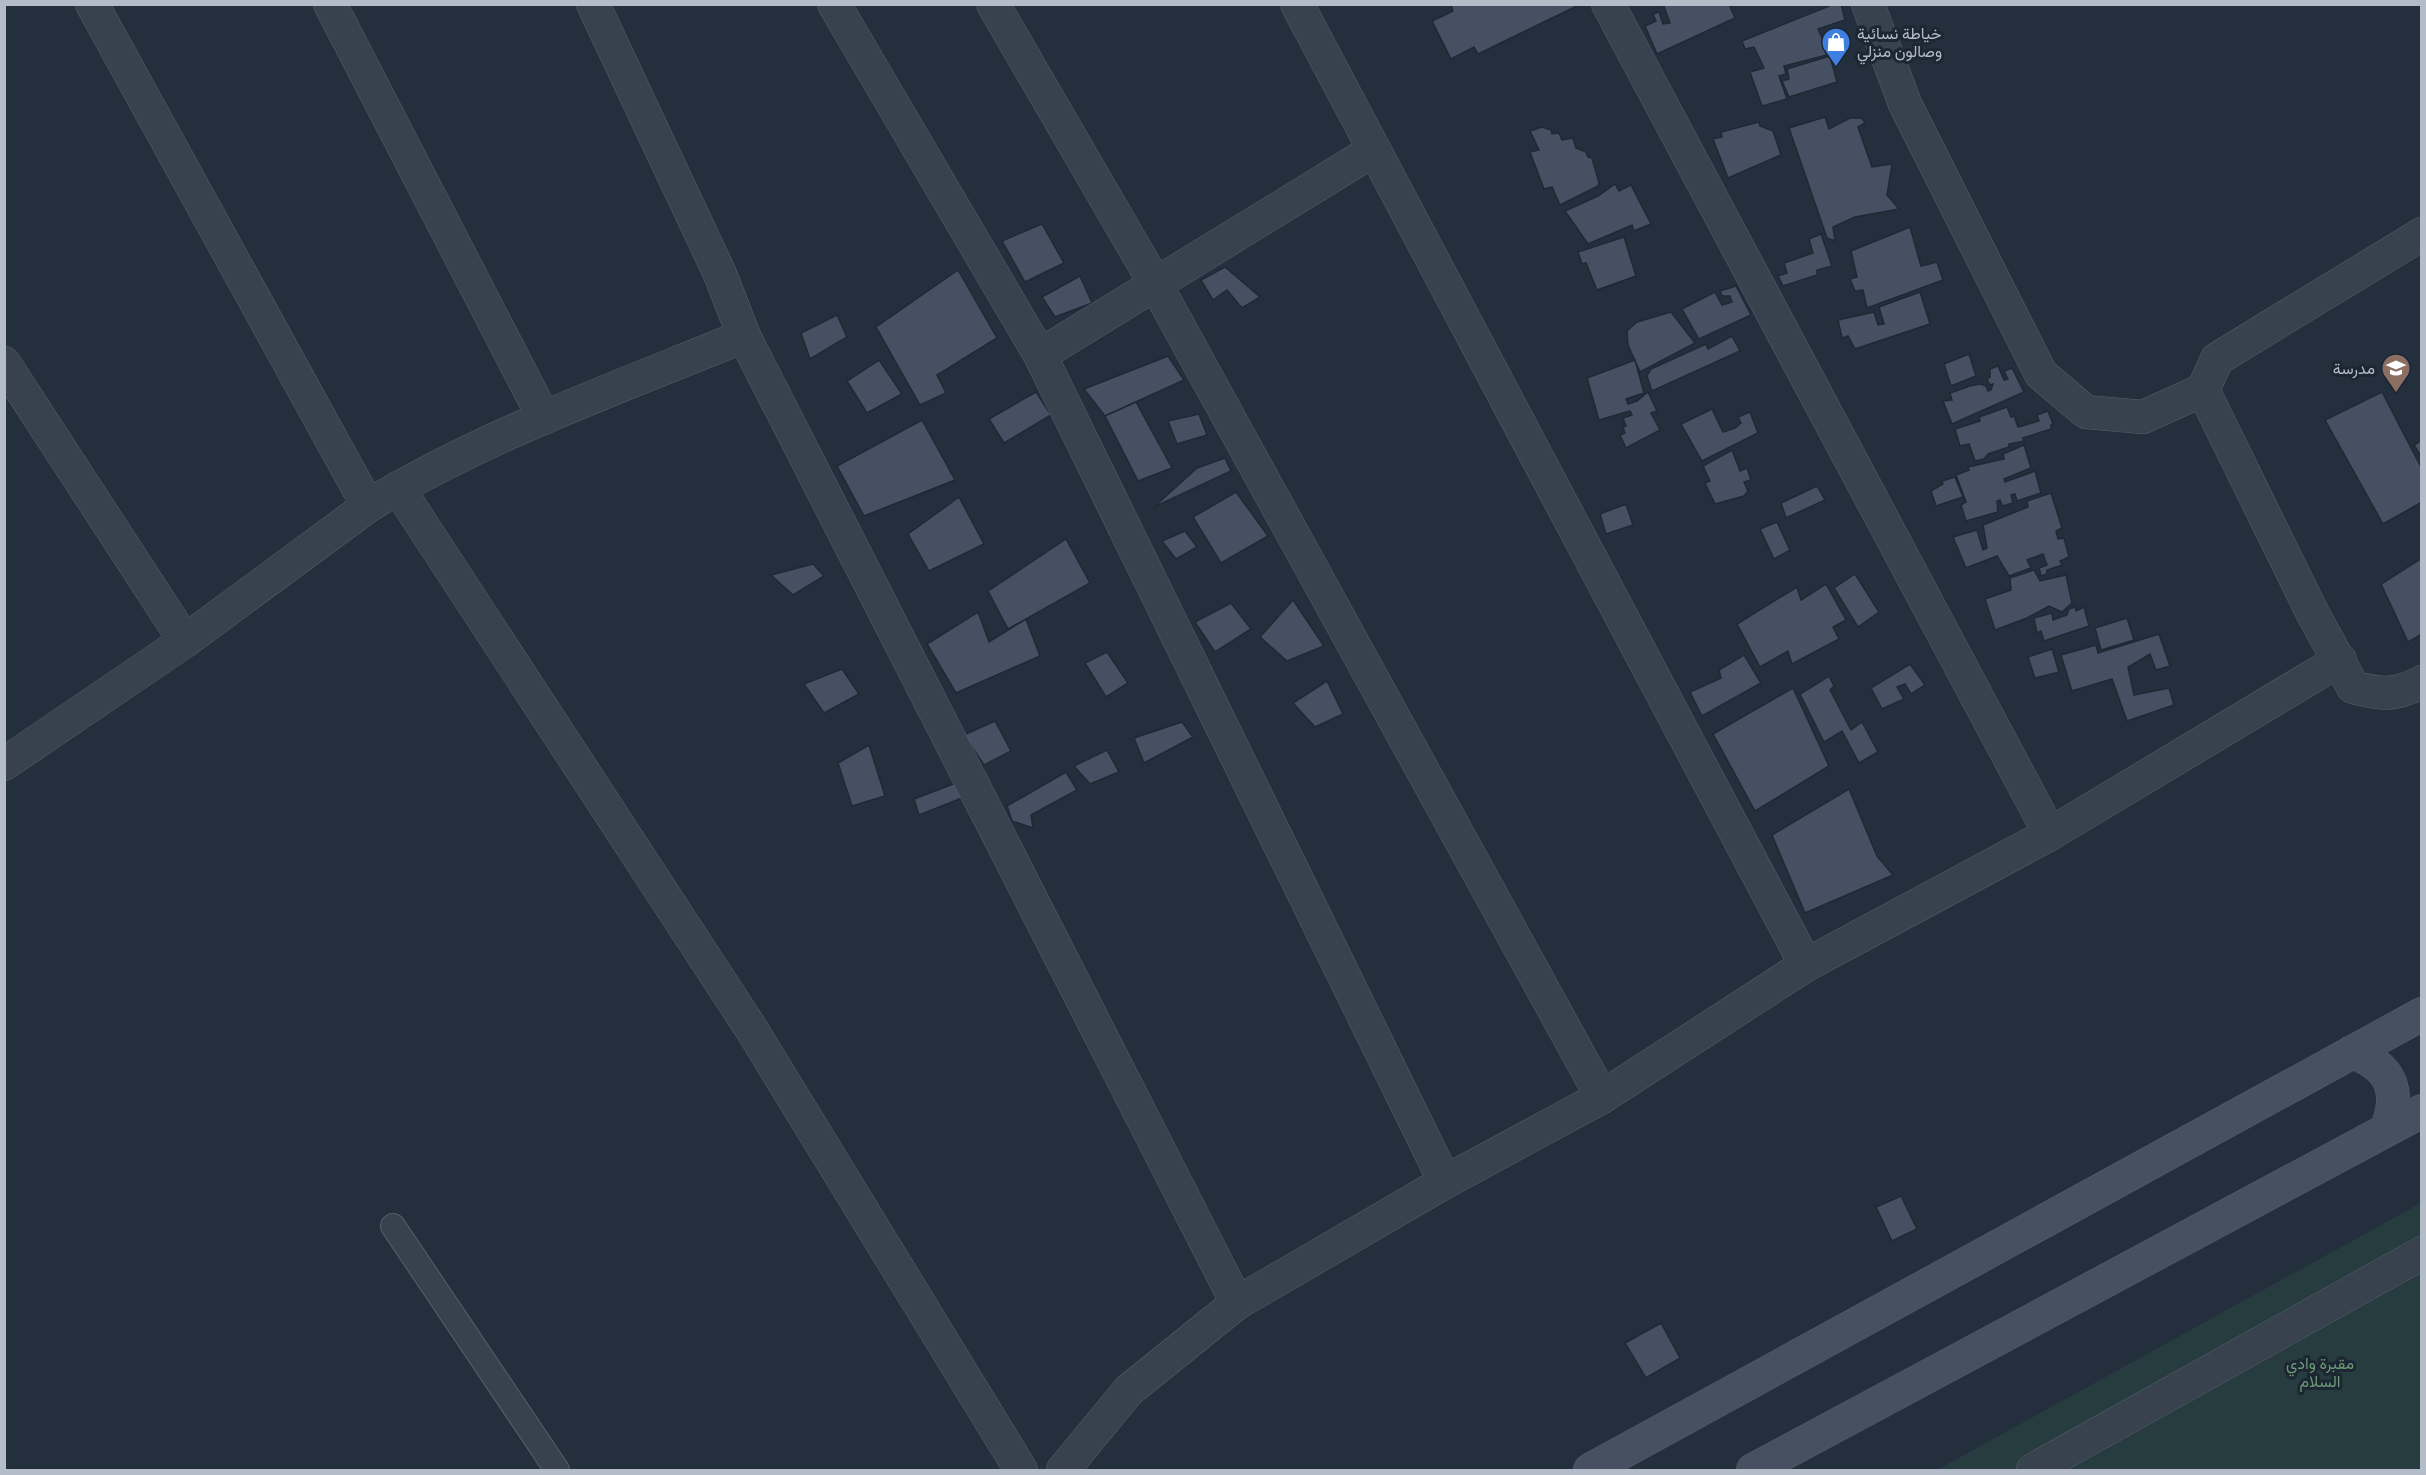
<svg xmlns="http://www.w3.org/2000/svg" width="2426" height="1475" viewBox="0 0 2426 1475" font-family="'Fira Sans Condensed',Vazirmatn,sans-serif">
<rect width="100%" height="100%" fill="#242f3e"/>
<path fill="#263c3f" d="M2421,1203V1470H1937Z"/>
<g fill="#455162" stroke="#1f2835" stroke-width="1.5">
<path d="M1451,4H1581L1478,54L1474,47L1451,59L1432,21L1453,11Z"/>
<path d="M1663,4H1729L1735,18L1657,54L1645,26L1656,21L1653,14L1659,12L1663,24L1670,23Z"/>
<path d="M1834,4H1841L1845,20L1818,29L1823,40L1845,31L1850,49L1784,66L1786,74L1779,76L1787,99L1762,106L1750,72L1764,68L1754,47L1745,49L1742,41Z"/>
<path d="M1830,56L1837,82L1789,97L1782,81L1789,79L1787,69Z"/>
<path d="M1825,117L1829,129L1850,118H1862L1865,123L1858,127L1872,167L1892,164L1887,195L1899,209L1855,217L1833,227L1835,241L1827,238L1789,128Z"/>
<path d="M1759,122L1760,126L1773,131L1781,155L1728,178L1713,139L1722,137L1721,132Z"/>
<path d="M1542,127L1551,130L1552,134L1559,133L1562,140L1573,138L1576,148L1586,152L1588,157L1592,158L1599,183L1598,186L1560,205L1552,187L1544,189L1530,152L1539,150L1530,131Z"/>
<path d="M1615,184L1619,191L1631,185L1651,224L1634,231L1632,225L1588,244L1565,211L1598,196Z"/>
<path d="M1042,224L1064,263L1025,282L1002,241Z"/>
<path d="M1910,227L1921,266L1937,262L1943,280L1867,308L1863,290L1855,291L1850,279L1857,277L1851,251Z"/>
<path d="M1821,234L1832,266L1817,270V275L1783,286L1778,276L1787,273L1784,263L1813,253L1809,239Z"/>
<path d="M1624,237L1636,276L1597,290L1586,263L1582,264L1578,252Z"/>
<path d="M1225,267L1260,297L1242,308L1227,290L1213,300L1201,280Z"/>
<path d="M958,270L997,338L937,375L946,393L920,405L876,327Z"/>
<path d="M1080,276L1092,303L1055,317L1042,297Z"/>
<path d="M1736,286L1751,315L1699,339L1682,309L1715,292L1722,305L1732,302L1730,296H1722L1720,291Z"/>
<path d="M1920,292L1930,324L1855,349L1848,336L1842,338L1838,320L1874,312L1878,325L1884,324L1879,307Z"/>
<path d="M1671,312L1695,343L1640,372L1628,345L1627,331L1637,322Z"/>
<path d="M837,315L847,337L810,359L801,333Z"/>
<path d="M1732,336L1740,351L1652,391L1647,376L1651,369L1706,344L1708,349Z"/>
<path d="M1969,354L1976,376L1951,386L1944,364Z"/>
<path d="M1168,356L1184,380L1105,416L1084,389Z"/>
<path d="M879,360L902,394L867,413L847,381Z"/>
<path d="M1635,360L1644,393L1626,399L1628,404L1637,401L1648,392L1657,411L1651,413L1660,430L1626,448L1620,435L1625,433L1623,427L1626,426L1623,418L1632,415L1630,411L1599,420L1587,378Z"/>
<path d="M1998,366L2004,380L2008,379L2004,371L2012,368L2024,392L1952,424L1943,401L1952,400L1950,393L1970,386L1980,384L1986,386L1988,391L1991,390L1993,384L1990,385L1987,379L1990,377V369Z"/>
<path d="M1036,392L1051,415L1004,443L989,419Z"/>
<path d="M2382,392L2422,469V502L2383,524L2325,420Z"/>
<path d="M1136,402L1172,468L1138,481L1105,416Z"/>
<path d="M2007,407L2011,417L2014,416L2018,427L2039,421L2037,415L2048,411L2053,424L2051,425V429L2023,438L2024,441L2009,444V447L1988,454L1984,459L1975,461L1969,444L1960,446L1955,429L1980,421L1979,417Z"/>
<path d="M1712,409L1723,432L1735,428L1741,423L1738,417L1750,412L1758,433L1702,461L1681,424Z"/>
<path d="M1199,414L1207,435L1177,444L1168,421Z"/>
<path d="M922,420L955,480L864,516L837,466Z"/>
<path d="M2422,440V458L2414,445Z"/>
<path d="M2024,445L2031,468L2004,479L2005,482L2035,471L2041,493L2017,501L2015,494L2011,495L2013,503L2002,506L2000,500L1997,501L1998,512L1966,521L1961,505L1966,502L1956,475L1969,470L1968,467L2004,459L2003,454Z"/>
<path d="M1732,450L1740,471L1747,468L1751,480L1744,482L1748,491L1744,496L1715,504L1705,483L1710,481L1703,466Z"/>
<path d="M1225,458L1231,471L1154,507L1197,468Z"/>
<path d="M1955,477L1963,497L1936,506L1931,491L1943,484L1942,481Z"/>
<path d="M1817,486L1825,500L1786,518L1781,503Z"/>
<path d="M1236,492L1268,536L1221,563L1193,517Z"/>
<path d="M2051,493L2062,528L2056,531L2058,539L2064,538L2069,557L2060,561L2062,565L2047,570V574L2041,576L2039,568L2047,565L2043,554L2027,560L2031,568L2009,576L1997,556L1966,568L1953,537L1977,530L1983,550L1987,548L1983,525L2028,507L2027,501Z"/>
<path d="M959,497L984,544L929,571L908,534Z"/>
<path d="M1626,504L1633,525L1606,534L1600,514Z"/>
<path d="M1777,522L1790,550L1774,559L1760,529Z"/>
<path d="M1185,531L1197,547L1176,559L1162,541Z"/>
<path d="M1066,539L1090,583L1008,629L988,591Z"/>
<path d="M2422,558V634L2408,642L2381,584Z"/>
<path d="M813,564L824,576L793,595L771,575Z"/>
<path d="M2034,570L2040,581L2066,575L2072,603L2062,612L2049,606L2027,618L1995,630L1985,599L2011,590L2010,578Z"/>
<path d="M1855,574L1879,612L1858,627L1834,588Z"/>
<path d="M1826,584L1846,620L1833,627L1839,639L1792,664L1788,651L1760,667L1737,624L1797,587L1801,600Z"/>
<path d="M1293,600L1324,646L1287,661L1260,637Z"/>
<path d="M1231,603L1251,629L1215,652L1195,622Z"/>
<path d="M2075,607L2076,611L2084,607L2089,626L2044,641L2041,631L2037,633L2034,618L2052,613L2053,620L2067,615L2069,609Z"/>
<path d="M978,612L989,642L1026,619L1040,656L956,693L927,644Z"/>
<path d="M2127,618L2134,640L2101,650L2095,628Z"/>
<path d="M2159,634L2170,666L2156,670L2150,654L2128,667L2134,695L2169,688L2174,705L2127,721L2112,679L2072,691L2061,655L2096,645L2098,653Z"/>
<path d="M2052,649L2059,672L2035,678L2028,657Z"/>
<path d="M1107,652L1128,683L1106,697L1085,663Z"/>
<path d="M1744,655L1761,683L1702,716L1690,692L1721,678L1719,670Z"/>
<path d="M1910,664L1925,685L1911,694L1905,684L1897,687L1904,699L1882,709L1871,688Z"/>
<path d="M842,669L859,694L824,713L804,684Z"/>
<path d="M1829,676L1834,686L1830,690L1851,730L1862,722L1878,752L1859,763L1842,731L1824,742L1800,694Z"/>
<path d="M1327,681L1343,714L1315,727L1293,703Z"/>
<path d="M1793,688L1829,766L1755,811L1713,734Z"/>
<path d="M995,721L1011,751L984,765L964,735Z"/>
<path d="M1182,722L1193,737L1144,763L1134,738Z"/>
<path d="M869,745L885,796L852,806L838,763Z"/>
<path d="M1107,750L1119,772L1090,784L1074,766Z"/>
<path d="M1066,772L1077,790L1031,815L1033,828L1012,821L1007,806Z"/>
<path d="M956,783L967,796L919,815L914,799Z"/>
<path d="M1849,789L1877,856L1893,875L1805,913L1772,835Z"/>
<path d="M1901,1196L1917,1229L1892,1241L1876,1207Z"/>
<path d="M1661,1323L1680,1358L1646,1378L1625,1343Z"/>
</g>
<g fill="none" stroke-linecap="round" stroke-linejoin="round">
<g stroke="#565f6c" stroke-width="26">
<path id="service" d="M393,1226L557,1470"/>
</g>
<g stroke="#565f6c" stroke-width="34">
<g id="minor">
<path d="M92,4L368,506"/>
<path d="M330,4L544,418"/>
<path d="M593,4L720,274L744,336L1237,1303"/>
<path d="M834,4L1040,355L1445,1182"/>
<path d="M993,4L1156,285L1602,1097"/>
<path d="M1297,4L1806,965"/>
<path d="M1608,4L2050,834"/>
<path d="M1868,4L1905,104L2041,374L2086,412L2143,417L2203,390L2217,359L2422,234"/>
<path d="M1040,355L1374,150"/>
<path d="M4,363L185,641"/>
<path d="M2203,390L2313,614L2353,687C2381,695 2395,696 2422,682"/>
<path d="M398,488L752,1030L1021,1470"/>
<path d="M4,764L185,641L368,506C485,435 617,388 744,336"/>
<path d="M1063,1470L1129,1390L1237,1303L1445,1182L1602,1097L1806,965L2050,834L2340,660"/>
<path d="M2033,1470L2422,1253"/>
</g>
</g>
<g stroke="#565f6c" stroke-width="34">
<g id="secondary">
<path d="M2352,1052C2391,1066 2402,1092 2386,1130"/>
<path d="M1590,1470L2422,1014"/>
<path d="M1753,1470L2422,1111"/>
</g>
</g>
<use href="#service" stroke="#38414e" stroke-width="24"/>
<use href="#minor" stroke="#38414e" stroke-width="33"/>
<use href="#secondary" stroke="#465061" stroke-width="33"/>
</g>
<defs>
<g id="shop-pin" transform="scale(1.5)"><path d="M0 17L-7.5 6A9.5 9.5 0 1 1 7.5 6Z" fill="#3f7fe0" stroke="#1d2633"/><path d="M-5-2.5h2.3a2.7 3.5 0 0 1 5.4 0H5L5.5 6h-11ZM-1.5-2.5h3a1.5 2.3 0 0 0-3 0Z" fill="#fff"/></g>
<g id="school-pin" transform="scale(1.5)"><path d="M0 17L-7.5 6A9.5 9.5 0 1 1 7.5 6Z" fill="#8d6e63" stroke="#1d2633"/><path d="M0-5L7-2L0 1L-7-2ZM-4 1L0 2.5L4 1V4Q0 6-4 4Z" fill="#fff"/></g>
</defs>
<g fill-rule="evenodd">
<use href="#shop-pin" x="1836" y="42"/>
<use href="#school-pin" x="2396" y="368"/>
</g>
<g text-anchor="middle" stroke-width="6" stroke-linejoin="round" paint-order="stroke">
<g font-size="16" fill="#b4bcc9" stroke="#1d2633" text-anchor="start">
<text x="1857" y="39">خياطة نسائية<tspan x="1857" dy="18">وصالون منزلي</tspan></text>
<text x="2375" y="374" text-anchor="end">مدرسة</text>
</g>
<g font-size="16" fill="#6b9a76" stroke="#1d2633">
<text x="2320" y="1369">مقبرة وادي<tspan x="2320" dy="18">السلام</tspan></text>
</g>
</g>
<rect width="2426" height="1475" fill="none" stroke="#b4bcc9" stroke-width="12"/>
</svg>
